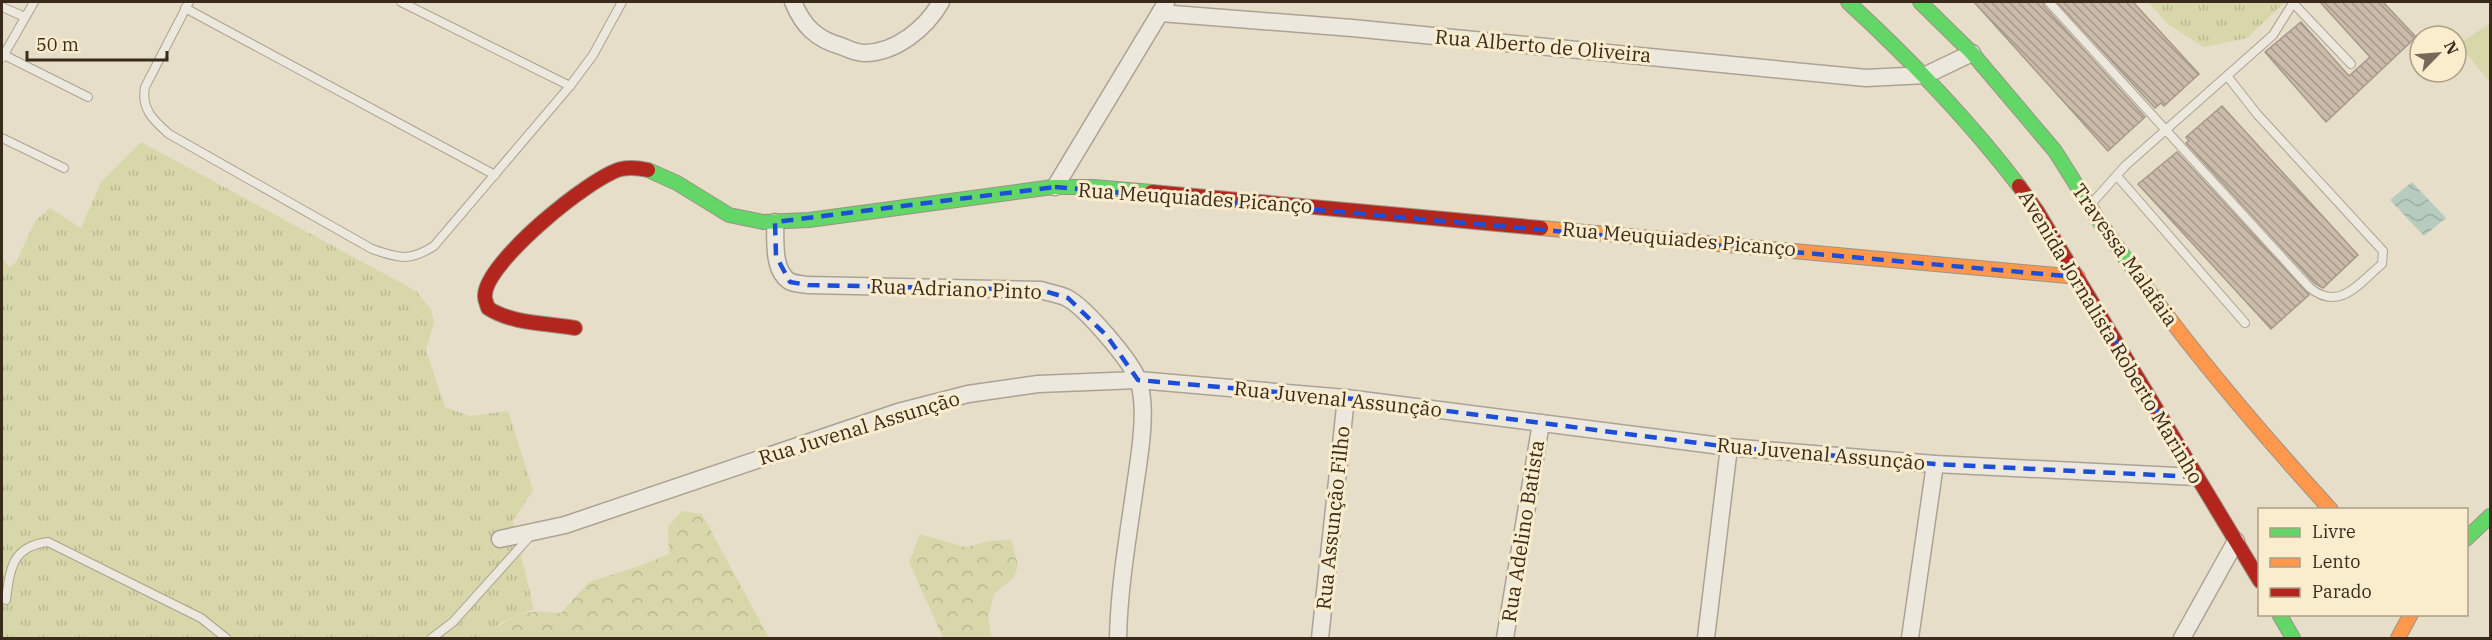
<svg xmlns="http://www.w3.org/2000/svg" width="2492" height="640" viewBox="0 0 2492 640" font-family="'IBM Plex Serif',serif">
<defs>
<pattern id="grass-tufts" width="24" height="20" patternUnits="userSpaceOnUse" patternTransform="scale(1.5)"><rect width="24" height="20" fill="#d7d7aa"/><path d="M3 7l-1-3M5 7V3M7 7l1-3M15 17l-1-3M17 17v-4M19 17l1-3" fill="none" stroke="#b9b992"/></pattern>
<pattern id="forest-crowns" width="20" height="18" patternUnits="userSpaceOnUse" patternTransform="scale(1.5)"><rect width="20" height="18" fill="#d7d7aa"/><path d="M2 6a3 3 0 1 1 6 0M12 15a3 3 0 1 1 6 0" fill="none" stroke="#b9b992"/></pattern>
<pattern id="water-waves" width="16" height="10" patternUnits="userSpaceOnUse" patternTransform="scale(1.5)"><rect width="16" height="10" fill="#b7cbbf"/><path d="M0 5q4-4 8 0t8 0" fill="none" stroke="#9eaea4"/></pattern>
<pattern id="building-back-hatch" width="6" height="6" patternUnits="userSpaceOnUse" patternTransform="scale(1.5)"><rect width="6" height="6" fill="#cbbbaa"/><path d="M-1 5l2 2M0 0l6 6M5-1l2 2" fill="none" stroke="#a6988a"/></pattern>
</defs>
<rect width="100%" height="100%" fill="#e7deca"/>
<g fill="url(#grass-tufts)">
<path d="M2148,2H2285L2247,38L2204,47L2169,25Z"/>
<path d="M141,142L416,291L431,309L434,322L426,350L445,407L470,416L508,411L533,490L513,521L534,610C519,614 493,623 486,638H2V258L9,267L16,262L36,220L50,208L81,228L101,182Z"/>
</g>
<g fill="url(#forest-crowns)">
<path d="M682,511L702,514L769,638H486C489,631 493,629 500,625C524,610 533,611 561,613L589,582L642,565L669,554L668,527Z"/>
<path d="M920,534L965,547L990,541L1011,540L1018,565L1014,577L994,594L988,617L992,638H943L909,562Z"/>
</g>
<path fill="#d7d7aa" d="M2490,23V78L2488,80L2459,44Z"/>
<path fill="url(#water-waves)" d="M2412,182L2446,218L2424,236L2390,200Z"/>
<g fill="url(#building-back-hatch)" stroke="#a79989" stroke-width="1.5">
<path d="M1974,2H2043L2044,6L2145,117L2108,151Z"/>
<path d="M2057,2H2133L2199,74L2164,106L2161,103L2155,108Z"/>
<path d="M2320,2H2383L2416,37L2326,122L2265,52L2301,22L2349,76L2370,57Z"/>
<path d="M2222,106L2358,255L2323,288L2314,283L2186,143L2189,141L2186,137Z"/>
<path d="M2177,152L2309,295L2271,329L2138,184Z"/>
</g>
<g fill="none" stroke-linecap="round" stroke-linejoin="round">
<g stroke="#aba294" stroke-width="10">
<g id="lane">
<path d="M189,2L145,87C141,109 153,120 169,134L372,249C399,258 409,262 434,246L570,86L593,55L622,2"/>
<path d="M401,2L570,86"/>
<path d="M2049,2L2310,288C2340,312 2359,283 2382,264L2383,251L2257,114L2228,77"/>
<path d="M2,7L25,17"/>
<path d="M185,8L495,175"/>
<path d="M2,54L88,97"/>
<path d="M2,58L34,2"/>
<path d="M2,138L64,168"/>
<path d="M2117,176L2245,323"/>
<path d="M2092,203L2125,166L2273,35L2293,3L2351,64"/>
<path d="M6,600C10,569 12,546 48,542L201,618L226,638"/>
<path d="M432,638L453,622L531,535"/>
</g>
</g>
<g stroke="#aba294" stroke-width="19">
<g id="street">
<path d="M793,2C803,26 816,39 841,46C848,49 856,53 864,53C896,53 926,28 941,2"/>
<path d="M1160,13L1352,28L1866,78L1926,75L1972,53"/>
<path d="M1055,187L1166,3"/>
<path d="M775,222C776,240 772,269 789,281C794,284 802,284 808,285L1041,290C1049,293 1059,294 1067,298C1085,307 1131,361 1138,380C1149,409 1138,463 1134,494C1127,542 1119,590 1118,638"/>
<path d="M500,539L565,525L898,412L968,394L1038,384L1138,380L1346,398L1729,447L1935,464L2196,477"/>
<path d="M1320,638L1346,398"/>
<path d="M1505,638L1541,423"/>
<path d="M1706,638L1729,447"/>
<path d="M1910,638L1935,464"/>
<path d="M2182,638L2236,541"/>
</g>
</g>
<g stroke="#9b9284" stroke-width="16">
<g id="fast">
<path d="M1848,2C1910,59 1968,119 2019,186"/>
<path d="M1920,2L1972,53L2055,151L2099,221L2133,269"/>
<path d="M648,170L677,183L729,215L763,222L809,220L1053,187H1093L1152,192"/>
<path d="M2466,539L2490,516"/>
<path d="M2279,614L2293,638"/>
</g>
</g>
<g stroke="#9b9284" stroke-width="16">
<g id="slow">
<path d="M1541,228L2078,277"/>
<path d="M2133,269C2193,354 2261,433 2331,510"/>
<path d="M2398,638L2411,614"/>
</g>
</g>
<g stroke="#9b9284" stroke-width="16">
<g id="jam">
<path d="M2019,186L2037,211L2260,581"/>
<path d="M1152,192L1541,228"/>
<path d="M575,328C547,323 512,324 488,308C487,304 484,298 485,295C486,262 590,177 621,169C630,167 639,168 648,170"/>
</g>
</g>
<use href="#lane" stroke="#ede8dd" stroke-width="8"/>
<use href="#street" stroke="#ede8dd" stroke-width="16"/>
<use href="#fast" stroke="#63d668" stroke-width="14"/>
<use href="#slow" stroke="#ff974d" stroke-width="14"/>
<use href="#jam" stroke="#b3261e" stroke-width="14"/>
</g>
<path fill="none" stroke="#1d4ed8" stroke-width="4.5" stroke-dasharray="12 8" stroke-linejoin="round" d="M1055,187L2078,277L2196,477L1935,464L1729,447L1346,398L1138,380L1107,336L1068,298L1041,290L808,285L790,282L776,256L775,222Z"/>
<g text-anchor="middle" stroke-width="6" stroke-linejoin="round" paint-order="stroke">
<g font-size="20" fill="#3a2a1b" stroke="#f9edce">
<text transform="translate(1543 46) rotate(5)" y="7">Rua Alberto de Oliveira</text>
<text transform="translate(1195 198) rotate(4)" y="7">Rua Meuquiades Picanço</text>
<text transform="translate(1679 239) rotate(5)" y="7">Rua Meuquiades Picanço</text>
<text transform="translate(2125 255) rotate(55)" y="7">Travessa Malafaia</text>
<text transform="translate(956 289) rotate(2)" y="7">Rua Adriano Pinto</text>
<text transform="translate(2111 337) rotate(59)" y="7">Avenida Jornalista Roberto Marinho</text>
<text transform="translate(1338 399) rotate(6)" y="7">Rua Juvenal Assunção</text>
<text transform="translate(859 428) rotate(-17)" y="7">Rua Juvenal Assunção</text>
<text transform="translate(1821 454) rotate(5)" y="7">Rua Juvenal Assunção</text>
<text transform="translate(1333 518) rotate(-84)" y="7">Rua Assunção Filho</text>
<text transform="translate(1523 531) rotate(-81)" y="7">Rua Adelino Batista</text>
</g>
</g>
<rect width="2492" height="640" fill="none" stroke="#3a2a1b" stroke-width="6"/>
<rect x="2258" y="508" width="210" height="108" fill="#f9edce" stroke="#ad9f86" stroke-width="1.5"/>
<rect x="2270" y="528" width="30" height="9" fill="#63d668" stroke="#ad9f86" stroke-width="1.5"/>
<text x="2312" y="538" font-size="18" fill="#3a2a1b">Livre</text>
<rect x="2270" y="558" width="30" height="9" fill="#ff974d" stroke="#ad9f86" stroke-width="1.5"/>
<text x="2312" y="568" font-size="18" fill="#3a2a1b">Lento</text>
<rect x="2270" y="588" width="30" height="9" fill="#b3261e" stroke="#ad9f86" stroke-width="1.5"/>
<text x="2312" y="598" font-size="18" fill="#3a2a1b">Parado</text>
<g transform="translate(2438 54) rotate(65)"><circle r="28" fill="#f9edce" stroke="#ad9f86" stroke-width="1.5"/>
<path d="M0-4.5L10 22L0 15L-10 22Z" fill="#776958"/>
<text y="-9" font-size="16" font-weight="bold" text-anchor="middle" fill="#3a2a1b">N</text>
</g>
<path d="M27 51v9h140v-9" fill="none" stroke="#3a2a1b" stroke-width="3"/>
<text x="36" y="51" font-size="18" fill="#3a2a1b" stroke="#f9edce" stroke-width="4.5" paint-order="stroke">50 m</text>
</svg>
